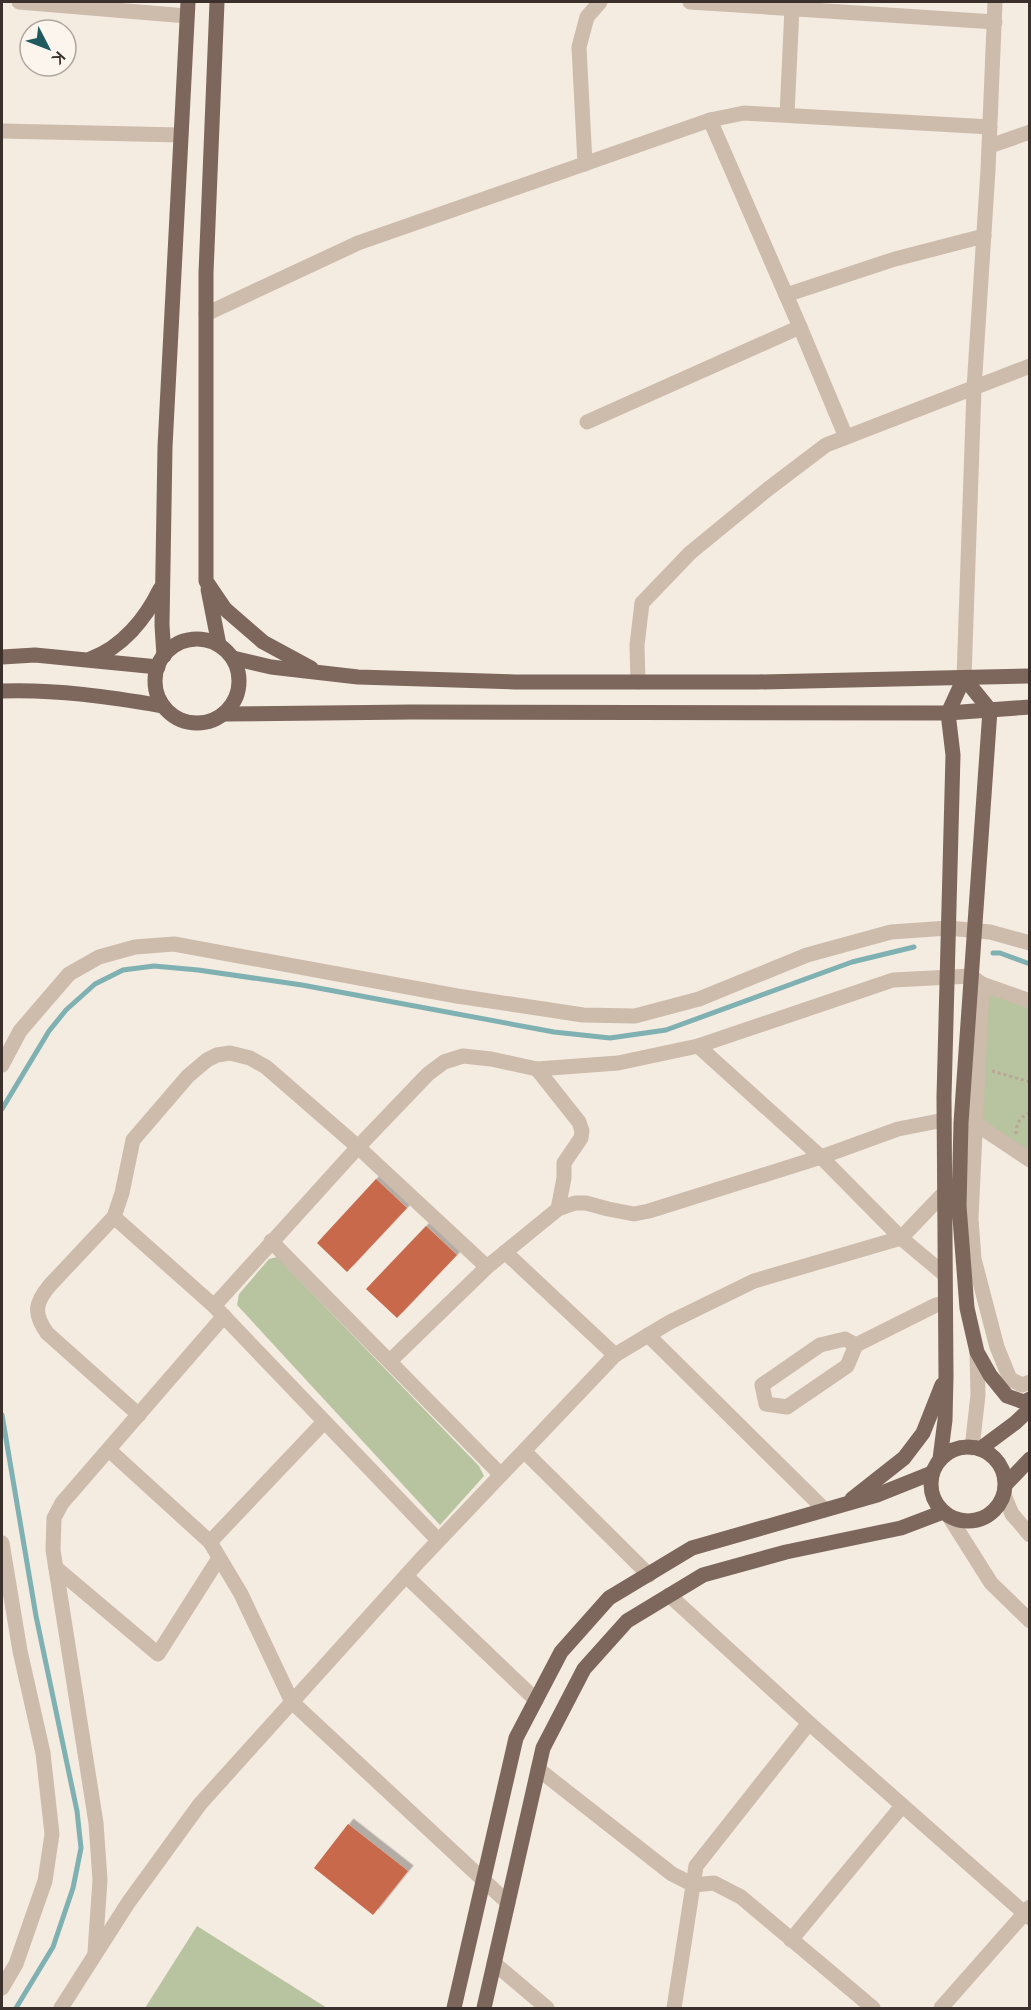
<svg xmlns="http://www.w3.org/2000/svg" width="1031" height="2010" viewBox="0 0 1031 2010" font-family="Mulish,sans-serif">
<defs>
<filter id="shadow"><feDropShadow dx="5.5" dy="-5.5" stdDeviation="0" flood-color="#0004"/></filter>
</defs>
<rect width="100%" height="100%" fill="#f4ebe1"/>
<g fill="#b8c4a0">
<path d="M985,988L1029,1003V1159L978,1123Z"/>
<path d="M277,1257L479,1466L484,1476L440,1525L237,1305L239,1294L269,1259Z"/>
<path d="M197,1926L327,2008H145Z"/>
</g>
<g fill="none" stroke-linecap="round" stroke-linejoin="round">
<g stroke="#7fb0b2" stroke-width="5">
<path d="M993,953H1000L1030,964"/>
<path d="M2,1109L49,1031L66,1010L95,984L123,970L154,966L198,970L302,985L554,1032L610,1038L666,1030L852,962L914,947"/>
<path d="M2,1415L36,1616L77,1811L81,1848L73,1888L53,1947L16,2008"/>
</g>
</g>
<g fill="#c8694b" filter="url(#shadow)">
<path d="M376,1179L407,1208L347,1272L317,1243Z"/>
<path d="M426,1226L457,1255L397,1318L366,1289Z"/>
<path d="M348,1824L408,1871L373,1915L314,1868Z"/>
</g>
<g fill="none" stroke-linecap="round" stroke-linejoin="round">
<g stroke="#b9a596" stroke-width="3" stroke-dasharray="3 3" stroke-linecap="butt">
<path d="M992,1071L1030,1082"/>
<path d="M1016,1134C1016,1124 1020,1116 1030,1113"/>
</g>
<g stroke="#cdbbac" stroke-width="15">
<path d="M19,2L187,16"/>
<path d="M690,2L995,22"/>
<path d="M787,115L792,8"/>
<path d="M710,120L800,327L846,437"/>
<path d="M2,131L181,135"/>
<path d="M990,146L1030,132"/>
<path d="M585,164L579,47L587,17L600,2"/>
<path d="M786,295L895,259L984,236"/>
<path d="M206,314L358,243L710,120L744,113L990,127"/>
<path d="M587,422L800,327"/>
<path d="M964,678L974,389L988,170L995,2"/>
<path d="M638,682L637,645L642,603L690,553L768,489L826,445L1030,366"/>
<path d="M1030,1001L982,984L971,1219L974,1259L997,1347L1010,1379L1022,1385L1030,1382"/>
<path d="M698,1046L821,1157L901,1238L944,1274"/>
<path d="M2,1065L20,1031L69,974L99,957L135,947L174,944L457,996L583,1015L635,1016L699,999L807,955L891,932L948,928L990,932L1030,943"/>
<path d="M537,1069L579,1122L582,1131L581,1138L564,1163V1178L558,1209"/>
<path d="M976,1124L1030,1160"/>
<path d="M114,1217L214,1306L438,1540"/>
<path d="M271,1241L501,1475"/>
<path d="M505,1252L615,1355"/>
<path d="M214,1306L358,1147L428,1074L444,1062L463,1056L491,1059L537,1069L618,1063L698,1046L893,980L971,976L982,984"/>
<path d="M648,1335L825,1510"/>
<path d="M856,1345L845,1339L820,1345L762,1385L766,1404L787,1407L847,1366L856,1345L936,1305L944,1303"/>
<path d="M390,1361L487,1267L558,1209L575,1203H586L608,1209L634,1214L649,1211L821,1157L898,1129L944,1120"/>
<path d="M139,1415L47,1333C33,1313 35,1303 50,1285L114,1217L122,1193L133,1140L188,1076L207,1060L217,1055L230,1053L250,1058L266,1067L358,1147L487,1267"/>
<path d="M972,1448L978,1395L977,1352"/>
<path d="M109,1450L210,1542L241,1594L292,1702L508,1903"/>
<path d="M524,1451L649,1575"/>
<path d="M1004,1495L1012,1514L1030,1535"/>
<path d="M950,1518L991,1583L1030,1621"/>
<path d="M210,1542L324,1422"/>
<path d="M2,1543L20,1651L43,1753L52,1834L45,1881L16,1964L2,1988"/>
<path d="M56,1568L158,1654L219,1558"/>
<path d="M406,1576L536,1700"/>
<path d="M669,1595L809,1723L1030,1918"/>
<path d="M538,1769L672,1874L694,1885L714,1883L741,1897L873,2008"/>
<path d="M791,1940L902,1806"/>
<path d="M95,1952L100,1880L96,1823L53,1550L54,1518L62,1503L224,1316"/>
<path d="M494,1963L547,2008"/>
<path d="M61,2008L128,1903L200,1804L421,1559L615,1355L670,1322L754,1281L901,1238L944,1193"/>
<path d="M674,2008L696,1866L809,1723"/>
<path d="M941,2008L1030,1907"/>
</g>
<g stroke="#7d675c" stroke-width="15">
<path d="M217,2L206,273V581L225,609L263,642L311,668"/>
<path d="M208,589L219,645"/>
<circle cx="197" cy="681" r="42"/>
<path d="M164,656L162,625L165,447L188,2"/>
<path d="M2,657L35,655L158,667"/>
<path d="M233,658L271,667L358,677L515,682H758L1030,676"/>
<path d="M90,659C122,648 146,618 160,589"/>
<path d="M2,691C56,689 110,697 163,706"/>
<path d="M224,714L412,712L948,713L1030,707"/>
<circle cx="968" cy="1484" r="37"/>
<path d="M980,1449L1015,1423L1030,1409"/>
<path d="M940,1459L945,1420L946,1376L944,1097L953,755L948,713L964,678L990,710L961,1123L959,1206L967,1308L977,1352L990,1375L1007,1396L1024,1402L1030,1399"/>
<path d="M1006,1484L1030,1459"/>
<path d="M852,1499L904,1458L923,1433L942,1385"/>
<path d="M454,2008L516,1738L561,1652L609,1598L692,1548L877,1495L932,1473"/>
<path d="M484,2008L543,1748L584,1669L627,1621L703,1575L786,1552L901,1528L943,1512"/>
</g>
</g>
<rect width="1031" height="2010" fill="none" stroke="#3b302b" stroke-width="6"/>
<g transform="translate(48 48) rotate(132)"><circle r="28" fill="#fbf5ee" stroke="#aea6a0" stroke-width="1.5"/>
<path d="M0-4.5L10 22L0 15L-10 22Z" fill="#1f5a5e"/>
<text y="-9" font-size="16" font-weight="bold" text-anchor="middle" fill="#3b302b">K</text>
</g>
</svg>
